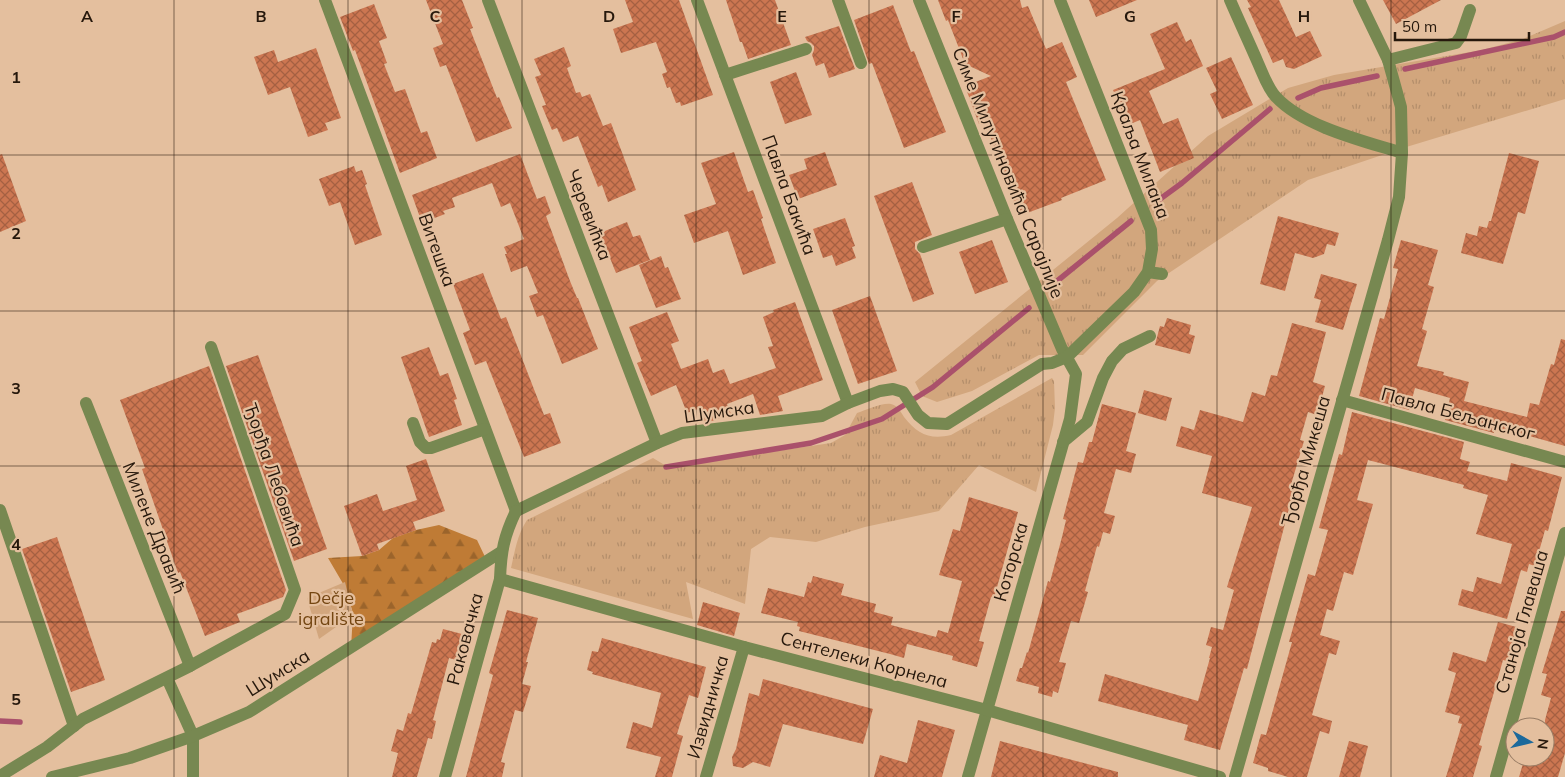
<svg xmlns="http://www.w3.org/2000/svg" width="1565" height="777" viewBox="0 0 1565 777" font-family="Mulish,sans-serif">
<defs>
<pattern id="grass-tufts" width="24" height="20" patternUnits="userSpaceOnUse" patternTransform="scale(1.25)"><rect width="24" height="20" fill="#d2a67d"/><path d="M3 7l-1-3M5 7V3M7 7l1-3M15 17l-1-3M17 17v-4M19 17l1-3" fill="none" stroke="#b48e6b"/></pattern>
<pattern id="forest-firs" width="22" height="20" patternUnits="userSpaceOnUse" patternTransform="scale(1.25)"><rect width="22" height="20" fill="#bf7b35"/><path d="M5 1l3.5 6h-7zM16 11l3.5 6h-7z" fill="#9b642b"/></pattern>
<pattern id="building-cross-hatch" width="8" height="8" patternUnits="userSpaceOnUse" patternTransform="scale(1.25)"><rect width="8" height="8" fill="#cc7651"/><path d="M0 0l8 8M0 8l8-8" fill="none" stroke="#a56042"/></pattern>
</defs>
<rect width="100%" height="100%" fill="#e4bf9e"/>
<g fill="url(#grass-tufts)">
<path d="M1565,21V99L1403,148L1308,180L1157,281L1083,355H1039L972,391L937,402L922,396L915,382L1117,218L1208,136L1288,88L1334,75L1482,50L1523,39Z"/>
<path d="M1052,378L1054,381L1055,408L1053,425L1036,492L979,465L939,511L865,527L816,542L770,537L751,549L745,604L686,582L693,619L511,568C515,551 517,535 527,520L653,458L663,464L678,466L831,443L845,435L857,413C865,410 884,402 891,404C897,405 901,412 904,417C917,434 930,440 951,435Z"/>
</g>
<path fill="url(#forest-firs)" d="M439,525L477,540L487,561L351,648L353,613L345,587L328,558L362,556L379,550L393,538L416,530Z"/>
<path fill="#d2a67d" d="M345,582L353,615L319,639L307,598Z"/>
<g fill="none" stroke-linecap="round" stroke-linejoin="round">
<g stroke="#aa516b" stroke-width="5.5">
<path d="M1405,69L1554,37L1565,32"/>
<path d="M1298,98L1321,88L1377,76"/>
<path d="M1156,202L1182,183L1270,109"/>
<path d="M1051,286L1131,221"/>
<path d="M666,467L811,443L882,419L933,387L1029,308"/>
<path d="M0,721L20,722"/>
</g>
</g>
<g fill="url(#building-cross-hatch)">
<path d="M426,0H462L473,28L470,29L497,98L499,97L512,128L476,142L446,65L440,67L433,48L443,44Z"/>
<path d="M625,0H679L713,95L681,106L680,102L676,103L670,87L667,88L662,74L667,72L656,42L621,53L613,29L633,22Z"/>
<path d="M726,0H775L791,45L748,59L742,42H740Z"/>
<path d="M938,0H1020L1022,8L1028,6L1046,49L1062,42L1077,77L1066,82L1106,180L1061,198L1062,200L1019,216L985,122L979,124L965,86L991,76L965,64L948,20L946,21Z"/>
<path d="M1089,0H1137L1096,17Z"/>
<path d="M1247,0H1279L1296,37L1310,31L1322,56L1294,69L1286,67L1283,59L1273,63L1248,8L1251,7Z"/>
<path d="M1383,0H1441L1396,24Z"/>
<path d="M374,4L387,38L379,41L387,63L384,64L395,92L405,89L421,133L427,131L437,158L400,173L355,50L353,51L340,17Z"/>
<path d="M893,5L911,52L914,51L946,132L904,148L872,63L869,64L854,20Z"/>
<path d="M1177,22L1186,42L1191,39L1203,66L1149,91L1163,124L1178,118L1194,158L1160,172L1140,120L1128,125L1113,90L1165,69L1150,34Z"/>
<path d="M839,26L855,69L829,78L824,63L816,66L812,55L814,50V46L811,43L807,41L805,37Z"/>
<path d="M564,47L571,66L567,68L576,93L580,92L582,97L590,94L603,126L611,123L636,190L608,202L602,185L598,187L578,136L563,142L557,128L552,130L542,106L546,105L535,77L541,75L534,59Z"/>
<path d="M316,48L341,118L325,123L328,130L308,137L290,87L268,95L254,57L274,50L278,62Z"/>
<path d="M1231,57L1253,105L1222,119L1210,94L1217,91L1206,68Z"/>
<path d="M796,72L812,115L785,124L770,82Z"/>
<path d="M734,152L748,192L753,190L763,218L761,219L776,263L743,275L728,231L694,243L684,215L716,204L701,163Z"/>
<path d="M825,152L837,185L798,199L789,175L807,169L804,159Z"/>
<path d="M1509,153L1539,161L1525,214L1518,212L1503,264L1461,253L1466,233L1477,236L1479,226L1487,228L1489,221H1491Z"/>
<path d="M2,154L26,221L0,232V155Z"/>
<path d="M520,154L537,199L545,196L551,213L546,216L570,281L577,298H578L598,349L562,364L543,315L537,317L529,296L538,293L527,266L511,272L505,254H507L504,247L524,239L510,203L501,207L492,183L452,198L455,207L443,211L445,214L422,223L412,195Z"/>
<path d="M354,166L356,172L362,170L367,184L365,185L382,235L355,245L340,202L329,206L319,179Z"/>
<path d="M912,182L932,235L915,242V249L920,254L934,294L913,302L874,196Z"/>
<path d="M1278,216L1339,233L1335,246L1327,244L1324,254L1313,258L1295,253L1285,291L1260,284Z"/>
<path d="M845,218L855,246L852,247L856,258L836,266L832,255L823,258L813,229Z"/>
<path d="M627,222L633,237L640,235L650,260L616,273L600,233Z"/>
<path d="M992,240L1008,282L975,294L959,252Z"/>
<path d="M1401,240L1438,250L1428,285L1434,287L1422,329L1427,331L1417,366L1444,372L1443,375L1469,382L1464,401L1527,417L1530,403L1539,405L1551,364L1554,365L1561,339L1565,340V446L1505,429L1504,433L1494,430V433L1445,420L1450,398L1415,388L1409,410L1359,396L1380,318L1384,319L1398,269L1393,268Z"/>
<path d="M661,256L665,268L668,267L681,299L656,308L639,265Z"/>
<path d="M483,273L501,319L506,317L544,415L550,413L561,443L524,457L486,361L475,365L463,333L470,330L453,284Z"/>
<path d="M1321,274L1357,284L1343,330L1315,322L1321,300L1314,298Z"/>
<path d="M870,296L897,371L858,384L832,310Z"/>
<path d="M795,302L823,380L778,396L783,411L760,415L753,394L727,404L731,414L712,421L703,422L698,409L687,413L676,385L651,396L637,363L642,361L629,327L667,312L679,341L671,344L681,369L708,359L713,373L724,369L730,384L776,368L768,347L773,346L763,317L774,312L773,310Z"/>
<path d="M1167,318L1191,325L1189,334L1195,336L1190,354L1155,345L1160,326L1164,327Z"/>
<path d="M1292,323L1326,332L1313,382L1325,386L1317,415L1308,412L1300,440L1304,441L1290,488L1294,489L1247,669L1244,668L1220,750L1184,740L1188,725L1098,701L1105,674L1198,701L1210,658H1209L1212,647L1206,645L1211,627L1223,630L1234,590L1227,587L1252,507L1202,493L1212,456L1176,446L1181,426L1194,430L1200,410L1243,422L1252,392L1265,396L1271,375L1277,376Z"/>
<path d="M429,347L440,376L448,373L457,399L454,400L462,425L429,437L401,357Z"/>
<path d="M258,355L327,549L294,561L226,366Z"/>
<path d="M209,366L286,590L283,597L237,614L240,622L205,636L180,572L178,573L142,469L145,468L120,400Z"/>
<path d="M1144,390L1172,398L1166,421L1138,413Z"/>
<path d="M1102,404L1136,413L1126,451L1136,454L1131,473L1116,469L1104,513L1115,516L1110,534L1103,532L1099,547L1097,546L1085,591L1088,592L1079,623L1071,621L1059,662L1066,663L1058,693L1053,691L1052,697L1038,693L1039,687L1016,681L1020,668H1022L1027,652L1028,653L1048,581L1050,582L1062,537L1066,520L1063,519L1078,462L1083,463L1089,442H1092Z"/>
<path d="M1352,412L1464,442L1460,459L1470,462L1467,471L1507,481L1511,463L1562,477L1548,531L1545,530L1535,566L1529,564L1527,572L1521,570L1507,619L1458,605L1462,589L1473,592L1477,577L1501,584L1512,544L1476,534L1488,495L1463,488L1464,485L1368,460L1357,500L1373,504L1353,575L1344,572L1333,611L1327,609L1320,635L1340,641L1336,655L1329,653L1312,715L1332,721L1329,734L1320,731L1307,777H1288L1268,771V768L1253,763L1261,734L1266,735L1292,642H1289L1308,574L1315,576L1328,530L1319,528L1339,454L1342,455Z"/>
<path d="M426,459L445,511L413,522L416,530L377,544L379,550L362,556L344,506L377,494L383,511L417,500L406,466Z"/>
<path d="M969,497L1018,512L994,598L991,597L979,641L984,642L977,667L952,660L953,656L907,644L904,658L890,654L799,631L800,627L797,626L798,622L761,613L768,588L804,597L808,582L811,583L813,576L844,584L841,595L876,604L874,612L893,617L891,625L936,637L938,630L948,633L962,581L939,575L953,529L960,531Z"/>
<path d="M57,537L105,680L71,692L22,549Z"/>
<path d="M703,602L740,613L734,636L697,625Z"/>
<path d="M507,610L538,618L526,662H528L522,684L531,686L523,712L515,710L501,762L505,763L502,777H466L493,675L489,673Z"/>
<path d="M1561,611H1565V753L1558,777H1519L1525,757L1545,761V720L1551,698L1541,695L1547,674L1542,673Z"/>
<path d="M1498,622L1520,628L1513,650H1511L1507,661L1503,660L1479,745L1482,746L1473,777H1446L1462,724L1458,723L1460,716L1445,712L1456,673L1448,670L1453,652L1486,662Z"/>
<path d="M443,629L462,634L459,645L464,646L460,661L449,658L433,720L436,721L432,739L428,738L417,777H392L398,753L391,751L397,729L403,731L408,713L411,714L432,642L436,643L437,639L440,640Z"/>
<path d="M602,638L706,667L698,698L689,695L677,734L683,736L672,777H655L661,757L626,748L633,722L652,728L661,693L592,674L593,672L587,670L592,651L598,652Z"/>
<path d="M763,679L873,709L863,744L783,724L770,767L753,762L743,768L733,766L732,757L736,749L749,693L759,696Z"/>
<path d="M918,720L955,730L942,777H874L880,755L907,763Z"/>
<path d="M1000,741L1118,772V777H991Z"/>
<path d="M1349,741L1368,746L1360,777H1339Z"/>
</g>
<g fill="none" stroke-linecap="round" stroke-linejoin="round">
<g stroke="#778851" stroke-width="12">
<path d="M325,0L516,511"/>
<path d="M488,0L657,443"/>
<path d="M697,0L848,403"/>
<path d="M838,0L861,63"/>
<path d="M919,0L1007,219L1062,349L1076,374L1070,419L968,777"/>
<path d="M1230,0C1239,21 1249,42 1258,63C1263,74 1268,89 1276,97C1304,127 1364,141 1402,153"/>
<path d="M1388,60L1456,43L1461,36L1470,10"/>
<path d="M725,75L806,49"/>
<path d="M923,247L1007,219"/>
<path d="M1148,272L1162,274"/>
<path d="M1342,400L1565,462"/>
<path d="M86,403L190,666"/>
<path d="M413,423L420,442L426,448H431L485,429"/>
<path d="M1063,442L1087,422L1103,378L1112,361L1123,349L1150,336"/>
<path d="M0,510L74,726"/>
<path d="M516,511L657,443L682,433L822,416L848,403L880,391L893,389L903,392L918,415L928,423L947,424L1042,364L1052,363L1067,357L1134,292L1148,272L1152,249L1151,230L1060,0"/>
<path d="M500,579L744,647L987,710L1220,777"/>
<path d="M167,678L193,736V777"/>
<path d="M0,776L47,747L83,719L190,666L285,614L295,590L211,347"/>
<path d="M52,777L130,758L193,736L249,712L501,552"/>
<path d="M445,777L500,579C501,551 504,536 516,511"/>
<path d="M706,777L744,647"/>
<path d="M1235,777L1388,240L1399,197L1402,153L1401,107L1388,60L1359,0"/>
<path d="M1496,777L1565,533"/>
</g>
</g>
<path fill="none" stroke="#26180c" stroke-width="1" stroke-opacity="0.55" d="M174,0V777M348,0V777M522,0V777M696,0V777M869,0V777M1043,0V777M1217,0V777M1391,0V777M0,155H1565M0,311H1565M0,466H1565M0,622H1565"/>
<g text-anchor="middle" stroke-width="4.5" stroke-linejoin="round" paint-order="stroke">
<g font-size="18" fill="#26180c" stroke="#e4bf9e">
<text transform="translate(1140 155) rotate(69)" y="6">Краља Милана</text>
<text transform="translate(1008 173) rotate(68)" y="6">Симе Милутиновића Сарајлије</text>
<text transform="translate(789 195) rotate(70)" y="6">Павла Бакића</text>
<text transform="translate(589 215) rotate(69)" y="6">Черевићка</text>
<text transform="translate(437 250) rotate(70)" y="6">Витешка</text>
<text transform="translate(719 412) rotate(-8)" y="6">Шумска</text>
<text transform="translate(1458 414) rotate(15)" y="6">Павла Бељанског</text>
<text transform="translate(1306 461) rotate(-74)" y="6">Ђорђа Микеша</text>
<text transform="translate(274 475) rotate(71)" y="6">Ђорђа Лебовића</text>
<text transform="translate(154 528) rotate(68)" y="6">Милене Дравић</text>
<text transform="translate(1011 562) rotate(-74)" y="6">Которска</text>
<text transform="translate(1522 622) rotate(-74)" y="6">Станоја Главаша</text>
<text transform="translate(465 639) rotate(-75)" y="6">Раковачка</text>
<text transform="translate(864 660) rotate(15)" y="6">Сентелеки Корнела</text>
<text transform="translate(278 673) rotate(-32)" y="6">Шумска</text>
<text transform="translate(708 707) rotate(-74)" y="6">Извидничка</text>
</g>
<g font-size="18" fill="#744612" stroke="#e4bf9e">
<text x="331" y="604">Dečje<tspan x="331" dy="21">igralište</tspan></text>
</g>
</g>
<g font-size="16" text-anchor="middle" font-weight="bold" fill="#26180c" stroke="#e4bf9e" stroke-width="4.5" stroke-linejoin="round" paint-order="stroke">
<text x="87" y="22">A</text>
<text x="261" y="22">B</text>
<text x="435" y="22">C</text>
<text x="609" y="22">D</text>
<text x="782" y="22">E</text>
<text x="956" y="22">F</text>
<text x="1130" y="22">G</text>
<text x="1304" y="22">H</text>
<text x="16" y="83">1</text>
<text x="16" y="239">2</text>
<text x="16" y="394">3</text>
<text x="16" y="550">4</text>
<text x="16" y="705">5</text>
</g>
<g transform="translate(1530 742) rotate(98)"><circle r="24" fill="#e4bf9e" stroke="#987c64"/>
<path d="M0-4L9 19L0 12L-9 19Z" fill="#1c699b"/>
<text y="-8" font-size="14" font-weight="bold" text-anchor="middle" fill="#26180c">N</text>
</g>
<path d="M1395 32v8h134v-8" fill="none" stroke="#26180c" stroke-width="2.5"/>
<text x="1402" y="32" font-size="15" fill="#26180c" stroke="#e4bf9e" stroke-width="4" paint-order="stroke">50 m</text>
</svg>
